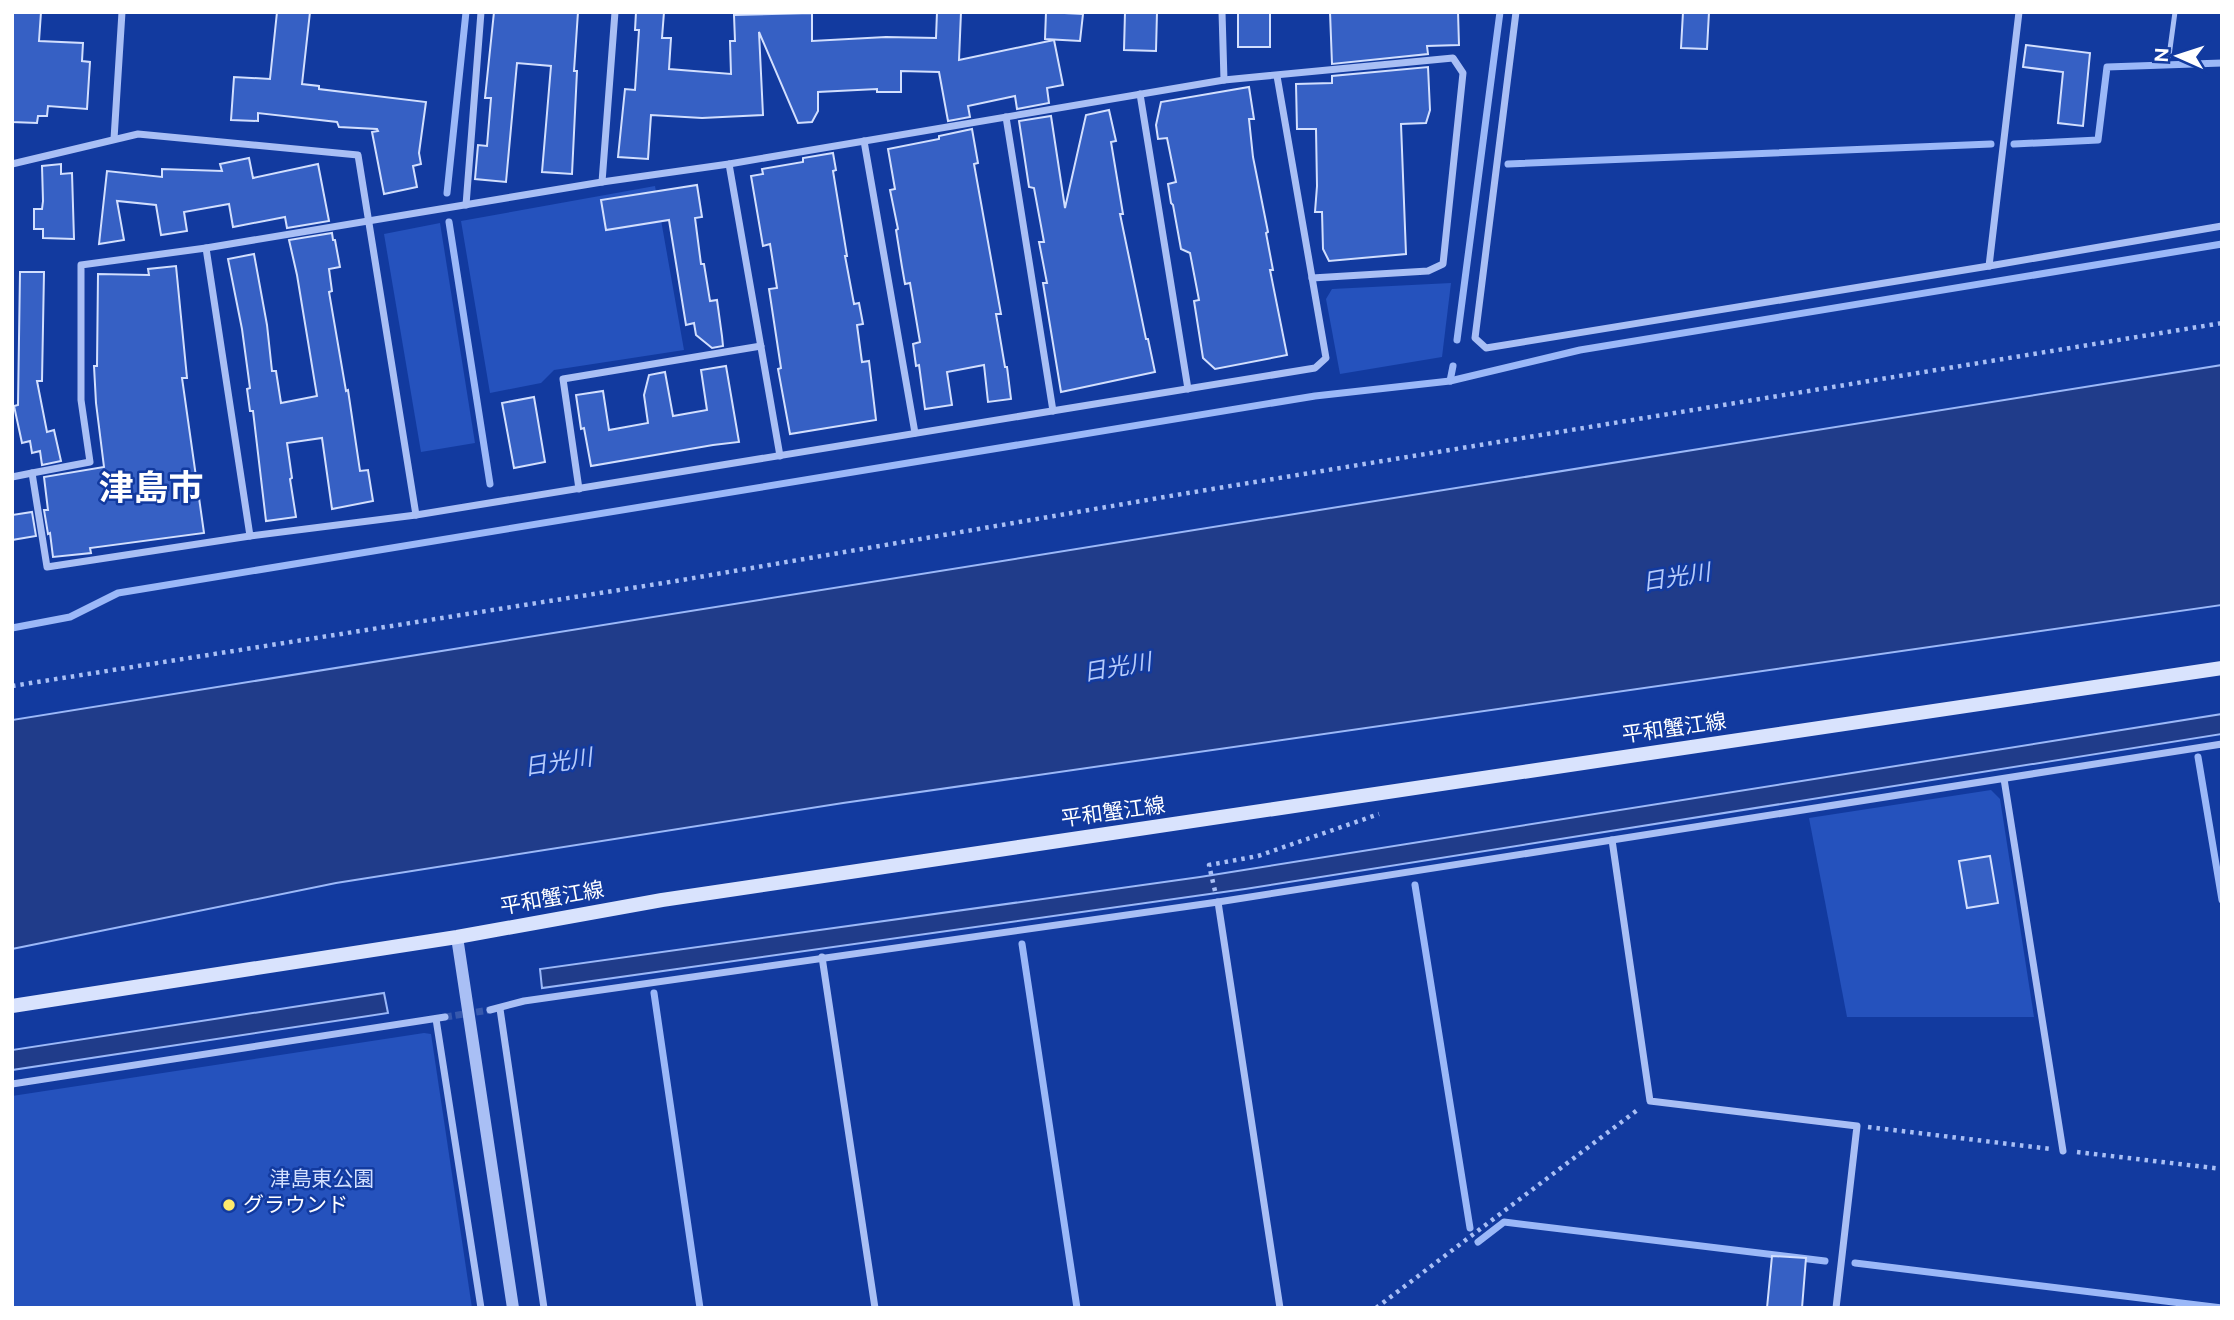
<svg xmlns="http://www.w3.org/2000/svg" width="2234" height="1320" viewBox="0 0 2234 1320" font-family="Figtree,'Noto Sans JP',sans-serif">
<rect width="100%" height="100%" fill="#123a9f"/>
<g fill="#2552bd">
<path d="M655,186L684,350L554,370L541,383L490,393L461,221Z"/>
<path d="M440,223L475,443L421,452L384,234Z"/>
<path d="M1451,283L1442,357L1340,374L1326,299L1332,289Z"/>
<path d="M1991,790L2000,799L2034,1017H1847L1809,818Z"/>
<path d="M424,1033L431,1034L472,1308H12V1096Z"/>
</g>
<g fill="#203c8a" stroke="#9bb8f8" stroke-width="2">
<path d="M2222,365V605L843,803L336,883L12,949V720Z"/>
<path d="M2222,714V734L1245,889L542,988L540,969L1200,877Z"/>
<path d="M384,993L388,1013L12,1070V1050Z"/>
</g>
<g fill="none" stroke-linecap="round" stroke-linejoin="round">
<g stroke="#9bb8f8" stroke-width="7">
<path d="M2014,144L2098,140L2107,67L2222,63"/>
<path d="M1508,164L1991,144"/>
<path d="M447,193L466,12"/>
<path d="M449,222L490,484"/>
<path d="M1457,340L1500,12"/>
<path d="M1450,381L1453,366"/>
<path d="M12,628L70,617L118,593L1315,396L1450,381L1580,350L2222,244"/>
<path d="M2198,757L2222,900"/>
<path d="M1415,885L1470,1228"/>
<path d="M1022,944L1077,1308"/>
<path d="M654,993L700,1308"/>
<path d="M1478,1242L1504,1222L1825,1261"/>
<path d="M1855,1263L2222,1308"/>
</g>
</g>
<g fill="#3660c4" stroke="#d2dffe" stroke-width="2">
<path d="M12,12H41L39,41L83,43L82,61L90,62L87,109L48,106L47,116H38L37,123L12,122Z"/>
<path d="M277,12H310L302,84L319,86V89L426,102L419,153L421,164L413,166L417,187L384,194L372,132L378,131L377,129L339,127L337,122L258,113V121L231,120L234,77L270,79Z"/>
<path d="M494,12H578L574,71H577L572,174L542,172L551,66L517,63L506,182L475,179L478,145L487,146L491,98H485Z"/>
<path d="M636,12H664L662,38H671L669,69L731,74L730,41H735L734,15L812,13V41L886,37L936,38L937,12H961L959,60L1054,40L1063,85L1047,88L1049,103L1017,109L1015,96L968,106L970,117L948,121L939,72L901,71V92H877V89L818,92V111L812,122L798,123L759,32L763,115L702,118L651,115L648,159L618,157L625,89L635,90L639,30H635Z"/>
<path d="M1046,12L1083,14L1080,41L1045,39Z"/>
<path d="M1125,12H1157L1156,51L1124,50Z"/>
<rect x="1238" y="12" width="32" height="35"/>
<path d="M1330,12H1458L1459,45L1427,46L1428,54L1332,64Z"/>
<path d="M1683,12H1709L1707,49L1681,48Z"/>
<path d="M2026,45L2090,53L2083,126L2058,123L2063,72L2023,67Z"/>
<path d="M1428,67L1430,110L1426,123L1401,124L1406,254L1329,261L1323,249L1322,212H1315L1317,186L1316,129H1297L1296,84L1332,83V76Z"/>
<path d="M1249,87L1254,119H1249L1253,157L1268,232L1266,233L1273,270H1270L1287,355L1215,369L1203,358L1194,301L1199,300L1190,253L1181,249L1173,205L1171,203L1168,184L1176,182L1167,138L1158,139L1156,125L1161,102Z"/>
<path d="M1109,110L1116,141L1111,142L1123,214H1120L1146,339H1148L1155,372L1061,392L1043,283H1047L1039,242H1044L1034,188L1029,187L1019,121L1051,116L1065,208L1086,115Z"/>
<path d="M972,129L978,163L974,164L1001,314H996L1005,367H1007L1011,399L988,402L984,365L947,372L952,405L925,409L919,365L916,366L913,344L920,342L910,283L905,284L902,267L896,230L898,229L890,190L895,189L888,149L939,139V136Z"/>
<path d="M833,153L836,170L833,171L847,256H845L854,304L859,303L863,324L857,325L862,362L869,361L876,420L790,434L778,369L781,368L769,289L777,288L770,244L763,246L751,176L763,174L762,169L803,162V158Z"/>
<path d="M249,158L253,178L318,164L329,221L287,228L285,217L233,227L229,204L184,212L187,231L161,235L156,205L117,201L124,240L99,244L107,171L162,177V169L222,171L220,164Z"/>
<path d="M61,164V174L72,173L74,239L43,238V229H34V209H42L43,201L42,166Z"/>
<path d="M697,185L702,217L695,218L701,264H704L710,301L717,300L722,336L723,346L712,348L696,335L694,323L686,325L669,220L606,230L601,200Z"/>
<path d="M332,233L333,240H335L340,267L329,269L332,291L329,292L346,391L348,390L360,471L368,470L373,501L332,509L322,438L287,443L292,478L290,479L296,517L266,521L253,411H250L247,389L250,388L242,329L228,259L254,254L267,325L272,371H276L281,403L317,396L297,275L289,240Z"/>
<path d="M176,266L187,378H182L204,533L90,548L91,553L53,557L50,533L48,534L44,510H48L44,477L104,467L96,403L94,366H97L98,274L149,275L148,269Z"/>
<path d="M20,272H44L42,381H37L47,432L54,430L61,461L42,465L40,451L32,453L30,441L22,443L14,406L18,405Z"/>
<path d="M726,366L739,442L713,445L591,466L584,428L581,429L576,395L603,391L609,430L648,423L644,395L649,375L665,372L673,416L707,410L701,370Z"/>
<path d="M534,397L545,462L514,468L502,403Z"/>
<path d="M32,512L36,536L12,540V515Z"/>
<path d="M1990,856L1998,903L1967,908L1959,861Z"/>
<path d="M1772,1256L1806,1258L1802,1308H1767Z"/>
</g>
<g fill="none" stroke-linecap="round" stroke-linejoin="round">
<path stroke="#3658ad" stroke-width="7" stroke-dasharray="7 3.5" stroke-linecap="butt" d="M445,1017L490,1010"/>
<g stroke="#a9bff5" stroke-width="4.5" stroke-dasharray="3.5 5" stroke-linecap="butt">
<path d="M12,686L676,581L1182,494L2222,323"/>
<path d="M1215,891L1209,865L1258,856L1379,814"/>
<path d="M1868,1127L2051,1149"/>
<path d="M2077,1152L2222,1169"/>
<path d="M1376,1308L1640,1108"/>
</g>
<path stroke="#a9bff5" stroke-width="5" d="M2169,56L2175,12"/>
<g stroke="#a9bff5" stroke-width="7">
<path d="M1222,12L1224,80"/>
<path d="M1516,12L1475,338L1486,348L1989,266L2222,226"/>
<path d="M1140,94L1188,389"/>
<path d="M1006,117L1053,411"/>
<path d="M114,139L122,12"/>
<path d="M864,141L915,433"/>
<path d="M12,164L138,134L358,155L416,515"/>
<path d="M729,164L780,456"/>
<path d="M602,182L615,12"/>
<path d="M466,205L481,12"/>
<path d="M206,248L250,536"/>
<path d="M1989,266L2019,12"/>
<path d="M32,473L90,462L81,400V265L206,248L602,182L729,164L1224,80L1453,58L1463,73L1443,264L1428,271L1312,278"/>
<path d="M12,477L32,473L47,567L250,536L416,515L1315,368L1326,358L1277,76"/>
<path d="M579,489L563,379L761,346"/>
<path d="M2004,779L2063,1151"/>
<path d="M1612,840L1650,1101L1857,1126L1836,1308"/>
<path d="M1218,902L1280,1308"/>
<path d="M822,957L875,1308"/>
<path d="M500,1009L544,1308"/>
<path d="M490,1010L524,1001L1218,902L2222,744"/>
<path d="M436,1019L481,1308"/>
<path d="M12,1084L445,1017"/>
</g>
<path stroke="#a9bff5" stroke-width="12" d="M457,937L513,1308"/>
<path stroke="#d9e3fd" stroke-width="14" d="M12,1006L457,937L662,900L2222,668"/>
</g>
<circle fill="#ffeb6d" stroke="#123a9f" stroke-width="2.5" cx="229" cy="1205" r="7"/>
<g text-anchor="middle" stroke-width="5" stroke-linejoin="round" paint-order="stroke">
<g font-size="21" fill="#fff" stroke="#123a9f">
<text transform="translate(1674 728) rotate(-8)" y="7">平和蟹江線</text>
<text transform="translate(1113 812) rotate(-8)" y="7">平和蟹江線</text>
<text transform="translate(552 898) rotate(-10)" y="7">平和蟹江線</text>
</g>
<g font-size="21" fill="#d2dffe" stroke="#123a9f">
<text x="322" y="1186">津島東公園</text>
</g>
<g font-size="21" fill="#fff" stroke="#123a9f" text-anchor="start">
<text x="243" y="1212">グラウンド</text>
</g>
<g font-size="23" font-style="italic" fill="#b6cbfb" stroke="#123a9f">
<text transform="translate(1676 577) rotate(-9)" y="8">日光川</text>
<text transform="translate(1117 667) rotate(-10)" y="8">日光川</text>
<text transform="translate(558 762) rotate(-9)" y="8">日光川</text>
</g>
<g font-size="35" font-weight="bold" fill="#fff" stroke="#123a9f">
<text x="151" y="500">津島市</text>
</g>
</g>
<rect width="2234" height="1320" fill="none" stroke="#ffffff" stroke-width="28"/>
<g transform="translate(2178 56) rotate(273)" stroke="#123a9f" stroke-width="5" paint-order="stroke">
<path d="M0-5L12 26L0 18L-12 26Z" fill="#ffffff"/>
<text y="-10" font-size="19" font-weight="bold" text-anchor="middle" fill="#ffffff">N</text>
</g>
</svg>
